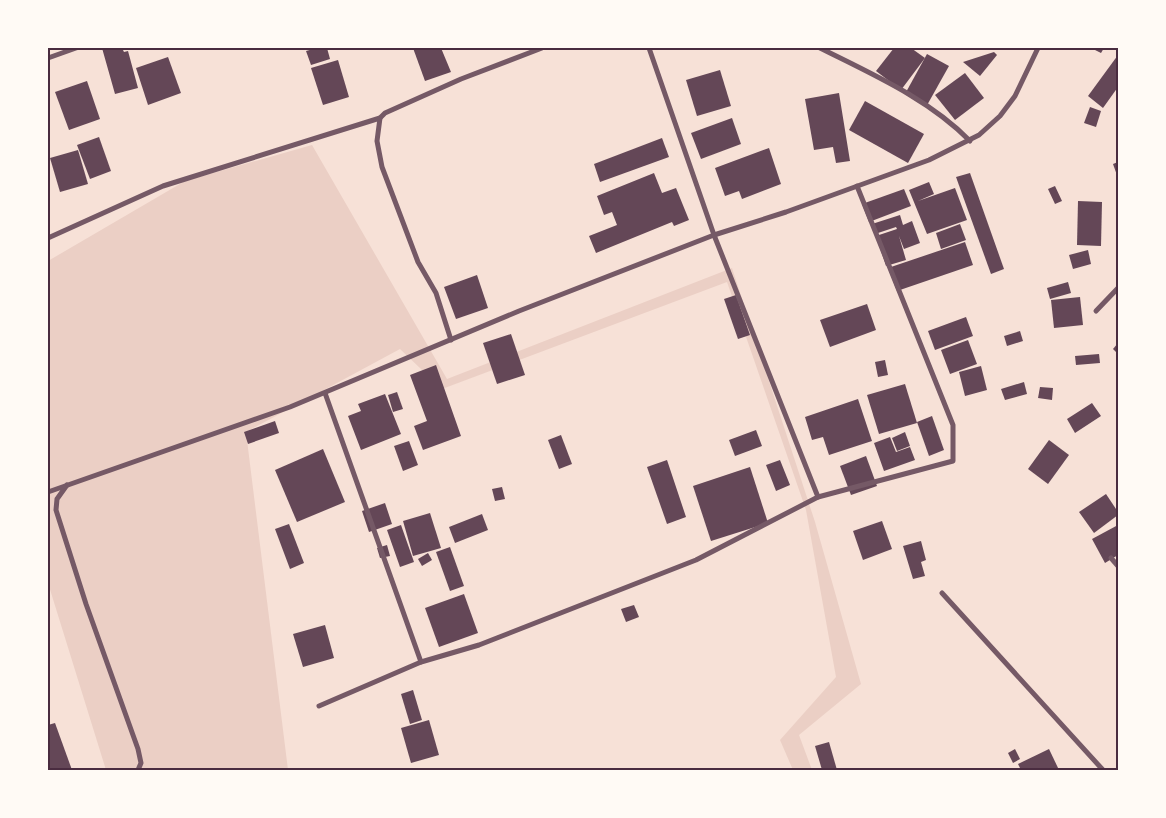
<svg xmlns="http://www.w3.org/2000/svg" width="1166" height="818" viewBox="0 0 1166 818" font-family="'PT Sans Narrow',sans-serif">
<rect width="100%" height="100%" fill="#f7e1d7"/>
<path fill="#ebcfc5" d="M312,145L447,379L732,268L815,522L861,684L799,735L812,770H793L780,740L836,677L806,510L727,282L442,389L400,349L246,432L288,770H106L48,583V261L185,181Z"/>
<g fill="#644757">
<path d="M102,48H122L124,52L128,51L138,88L115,94Z"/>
<path d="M317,48H327L330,59L311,65L306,51Z"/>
<path d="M413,48H441L451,72L425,81Z"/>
<path d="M894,48H911L925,58L901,90L876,71Z"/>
<path d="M1091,48H1104L1101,53Z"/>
<path d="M994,52L997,55L980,76L963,62Z"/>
<path d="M927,54L949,66L926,107L905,94Z"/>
<path d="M1118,55V87L1103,108L1088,96Z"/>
<path d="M168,57L181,93L148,105L136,68Z"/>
<path d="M338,60L349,97L323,105L311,68Z"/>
<path d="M720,70L731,106L697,116L686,80Z"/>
<path d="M965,73L984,98L955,120L935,95Z"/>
<path d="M87,81L100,119L69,130L55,92Z"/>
<path d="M839,93L850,161L836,163L833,147L814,150L805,99Z"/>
<path d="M865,101L924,134L908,163L849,130Z"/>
<path d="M1090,107L1101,111L1096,127L1084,123Z"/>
<path d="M732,118L741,144L701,159L691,133Z"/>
<path d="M99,137L111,171L90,179L77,145Z"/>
<path d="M662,138L669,157L600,182L594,164Z"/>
<path d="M769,148L781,184L742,199L739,191L725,196L715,168Z"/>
<path d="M78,150L88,184L60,192L50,158Z"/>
<path d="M1118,162V178L1113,164Z"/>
<path d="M654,173L662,193L676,188L689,220L674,226L672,222L596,253L589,236L617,225L612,212L604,215L597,196Z"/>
<path d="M970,173L1004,269L991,274L956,177Z"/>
<path d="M929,182L934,194L918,201L955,188L967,220L927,234L909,190Z"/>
<path d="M1055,186L1062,201L1055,204L1048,189Z"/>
<path d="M904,189L911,206L869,222L862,204Z"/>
<path d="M1078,201L1102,202L1101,246L1077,245Z"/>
<path d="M900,215L903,225L912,221L920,243L904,249L899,236L906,260L886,266L876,236L897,229L896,227L875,234L872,224Z"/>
<path d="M960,224L966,240L941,249L936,233Z"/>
<path d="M965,242L973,265L897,291L888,268Z"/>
<path d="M1088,250L1091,264L1073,269L1069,255Z"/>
<path d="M477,275L488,308L456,319L444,287Z"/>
<path d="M1068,282L1071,293L1050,299L1047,288Z"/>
<path d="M736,295L750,335L738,339L724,299Z"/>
<path d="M1080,297L1083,325L1054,328L1051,300Z"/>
<path d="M867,304L876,330L830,347L820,320Z"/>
<path d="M966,317L973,336L935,350L928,331Z"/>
<path d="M1020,331L1023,341L1007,346L1004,336Z"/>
<path d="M511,334L525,375L497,384L483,343Z"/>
<path d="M968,340L977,364L950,374L941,350Z"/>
<path d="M1118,343V354L1113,349Z"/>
<path d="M1099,354L1100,363L1076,365L1075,356Z"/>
<path d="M885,360L888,375L878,377L875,362Z"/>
<path d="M436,365L461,436L423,450L414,426L427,421L410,375Z"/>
<path d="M981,366L987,390L965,396L959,372Z"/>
<path d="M1024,382L1027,394L1005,400L1001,389Z"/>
<path d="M905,384L917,423L879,434L867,395Z"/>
<path d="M1040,387L1053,388L1052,400L1038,398Z"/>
<path d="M397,392L403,409L393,412L388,395Z"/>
<path d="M385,394L401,434L361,450L348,416L361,411L358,404Z"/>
<path d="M858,399L872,441L829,455L823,437L812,440L805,417Z"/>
<path d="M1092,403L1101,416L1075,433L1067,419Z"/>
<path d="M932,416L944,450L929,456L917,422Z"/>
<path d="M275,421L279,433L248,444L244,432Z"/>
<path d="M756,430L762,446L735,456L729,440Z"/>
<path d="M905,432L910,446L897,451L892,438Z"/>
<path d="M561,435L572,464L559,469L548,440Z"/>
<path d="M890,437L896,452L910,447L915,460L884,471L874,443Z"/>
<path d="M1049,440L1069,455L1048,484L1028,469Z"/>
<path d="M409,441L418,465L403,471L394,446Z"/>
<path d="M323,449L345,502L297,522L275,470Z"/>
<path d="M866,456L877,486L851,495L840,466Z"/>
<path d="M667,460L686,517L667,524L647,467Z"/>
<path d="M780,460L790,485L776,491L766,465Z"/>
<path d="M750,467L768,523L711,541L693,486Z"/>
<path d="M502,487L505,499L495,501L492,489Z"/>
<path d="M1106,494L1118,512V515L1094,533L1079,512Z"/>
<path d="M385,503L392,524L369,532L362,511Z"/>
<path d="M430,513L441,548L413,556L403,521Z"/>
<path d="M482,514L488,530L455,543L449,527Z"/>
<path d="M882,521L892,549L863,560L853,531Z"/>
<path d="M289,524L304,563L290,569L275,529Z"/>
<path d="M401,525L414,562L400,567L387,530Z"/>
<path d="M1118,525V555L1105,563L1092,539Z"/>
<path d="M921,541L926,560L921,562L925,576L913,579L903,546Z"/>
<path d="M387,545L390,556L380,558L377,548Z"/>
<path d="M450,547L464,586L450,591L436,552Z"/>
<path d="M428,553L432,560L422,566L418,559Z"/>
<path d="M464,594L478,633L439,647L425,608Z"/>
<path d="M634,605L639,617L626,622L621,609Z"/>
<path d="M325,625L334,658L303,667L293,634Z"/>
<path d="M413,690L422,720L410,724L401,694Z"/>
<path d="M429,720L439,755L411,763L401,728Z"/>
<path d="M55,723L72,770H48V725Z"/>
<path d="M829,742L837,770H822L815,746Z"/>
<path d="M1015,749L1020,759L1013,763L1008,753Z"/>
<path d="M1049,749L1059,770H1021L1018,764Z"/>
</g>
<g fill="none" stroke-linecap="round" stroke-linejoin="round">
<g stroke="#755966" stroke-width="5">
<path d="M820,48C872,74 929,99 970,141"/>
<path d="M48,58L76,48"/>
<path d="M380,118L377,141L382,167L418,262L436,293L451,340"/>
<path d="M48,238L163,186L380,118L385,113L461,79L542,48"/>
<path d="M1096,311L1118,288"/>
<path d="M325,393L421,662"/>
<path d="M67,485L57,499L56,510L86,604L138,749L141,763L138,770"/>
<path d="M48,492L290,407L519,311L714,235L786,212L929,160L979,135L1000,116L1015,96L1038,48"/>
<path d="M818,497L953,461V425L857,186"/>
<path d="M1111,558L1118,566"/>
<path d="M942,593L1103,770"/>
<path d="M319,706L421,662L479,645L696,560L818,497L714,235L649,48"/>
</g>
</g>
<rect width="1166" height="818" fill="none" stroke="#fffaf5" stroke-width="98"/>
<rect x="49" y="49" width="1068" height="720" fill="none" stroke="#4a2c40" stroke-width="2"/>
</svg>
